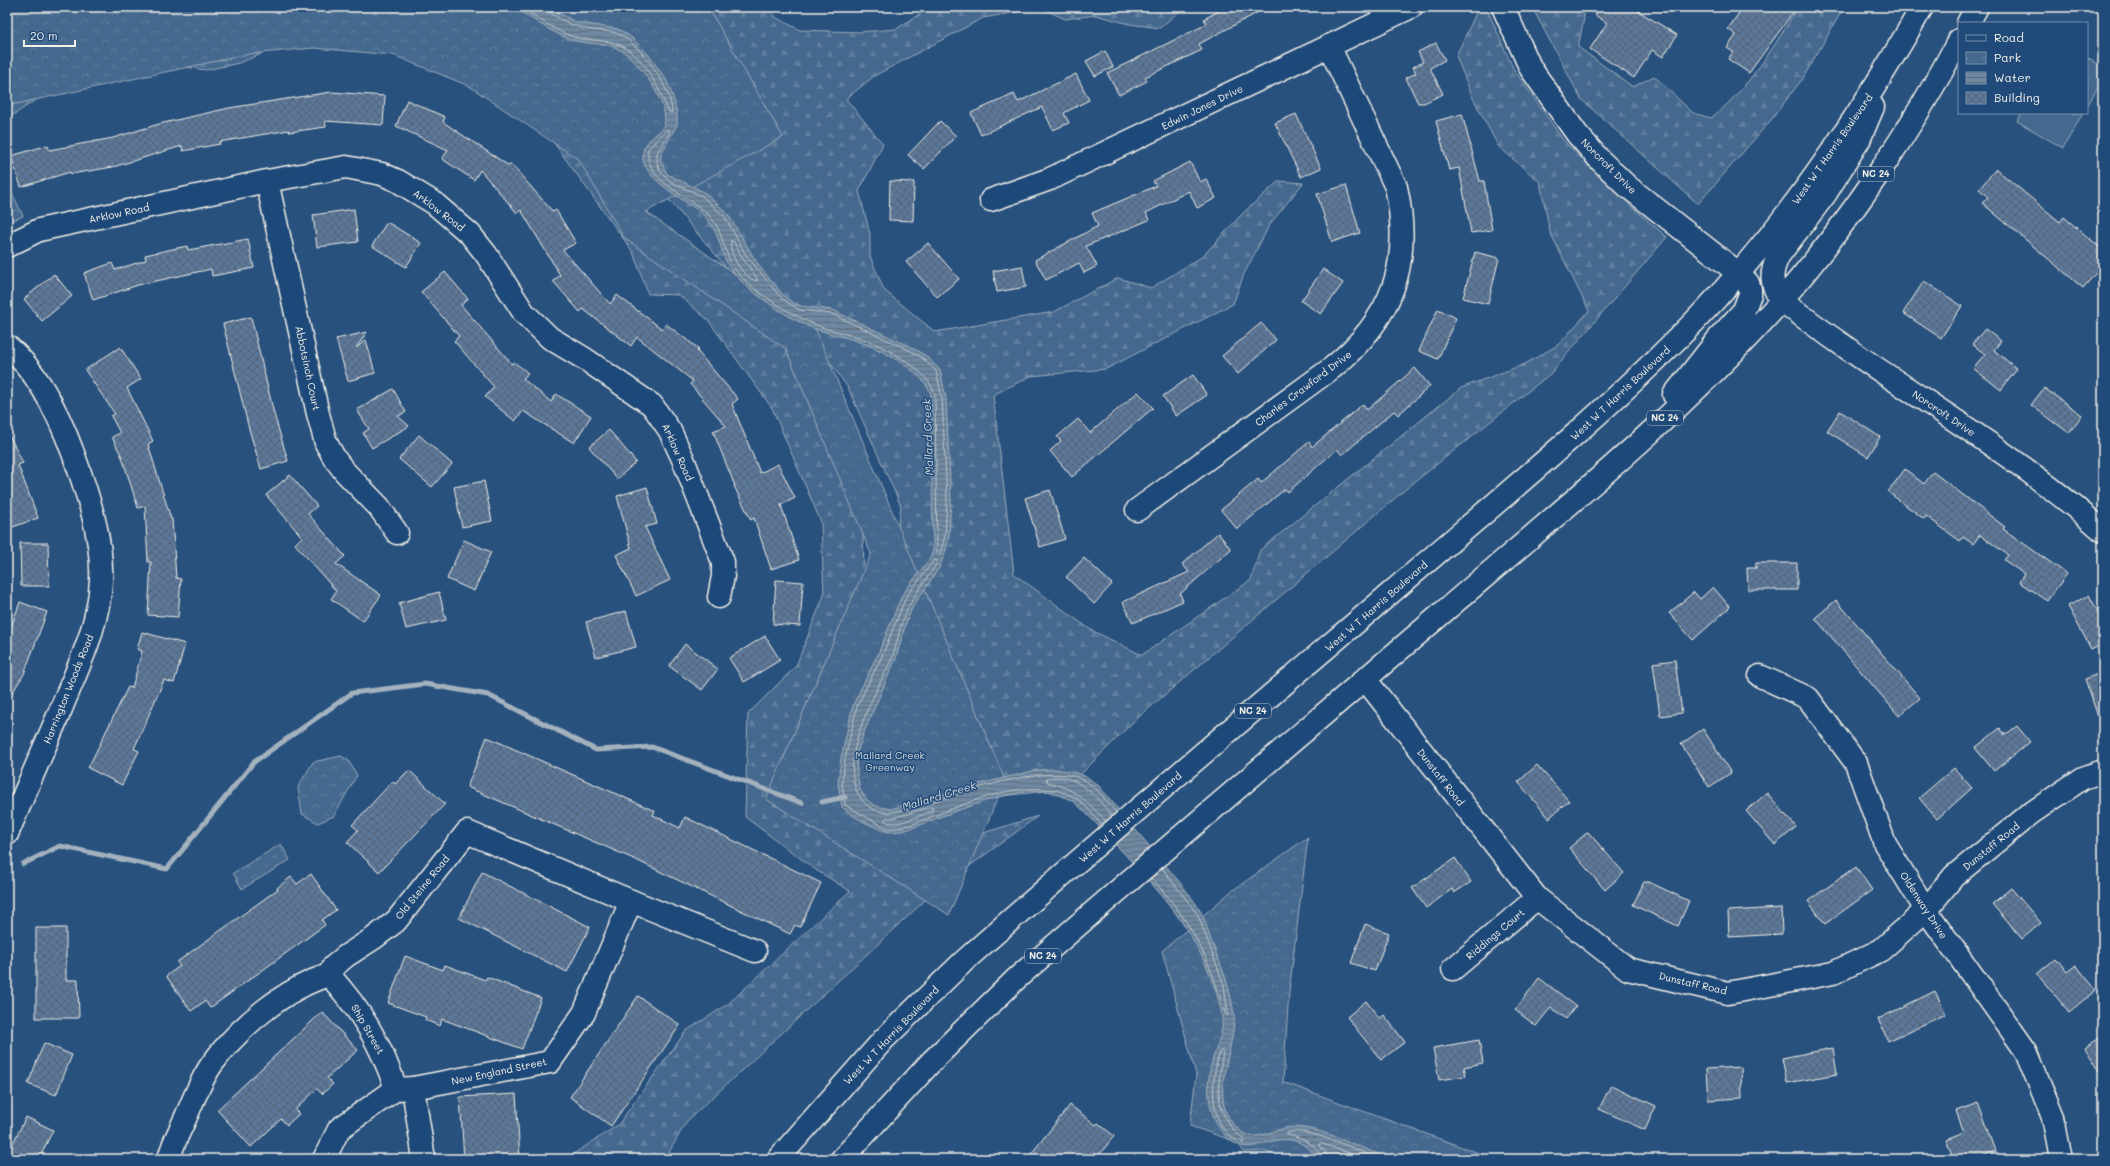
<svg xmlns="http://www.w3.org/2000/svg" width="2110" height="1166" viewBox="0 0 2110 1166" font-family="Mali,sans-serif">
<defs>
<pattern id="forest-firs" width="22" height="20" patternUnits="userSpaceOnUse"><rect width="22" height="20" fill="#45688e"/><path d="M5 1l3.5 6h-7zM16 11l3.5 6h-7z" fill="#607e9e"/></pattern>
<pattern id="park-crowns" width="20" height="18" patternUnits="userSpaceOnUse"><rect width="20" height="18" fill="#45688e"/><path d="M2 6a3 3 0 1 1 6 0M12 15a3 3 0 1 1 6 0" fill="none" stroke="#607e9e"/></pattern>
<pattern id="water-rules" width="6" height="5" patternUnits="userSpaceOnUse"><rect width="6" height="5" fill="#6e88a2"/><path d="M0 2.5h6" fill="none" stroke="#5f6e7d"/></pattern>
<pattern id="building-cross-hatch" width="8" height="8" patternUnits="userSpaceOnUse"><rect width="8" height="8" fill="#5b7899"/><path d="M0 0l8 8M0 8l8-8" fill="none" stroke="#536274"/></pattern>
</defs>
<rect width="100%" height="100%" fill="#28517e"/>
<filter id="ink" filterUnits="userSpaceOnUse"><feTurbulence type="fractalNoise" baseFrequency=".025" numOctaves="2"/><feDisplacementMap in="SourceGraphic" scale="8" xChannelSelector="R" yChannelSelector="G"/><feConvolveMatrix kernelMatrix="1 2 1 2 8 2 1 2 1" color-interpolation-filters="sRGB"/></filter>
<g filter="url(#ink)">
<g fill="url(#forest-firs)" stroke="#9cacbb">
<path d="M445,7H771L775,17L800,30L859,32L896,29L931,7H1184L1160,28L1129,24L1096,15L1065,19L1041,8L983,18L874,76L846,99L883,144L859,191L870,234V256L884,290L935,332L1054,312L1118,278L1151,288L1203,256L1244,212L1279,181L1303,183L1270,224L1244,274L1233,304L1106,369L1031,376L993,395L1014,574L1091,630L1142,655L1251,580L1260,550L1461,388L1525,364L1558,345L1589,311L1550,232L1540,182L1498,146L1472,96L1456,56L1479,7H1486L1513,68L1564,141L1631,206L1667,237L1550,374L1407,488L1133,722L1066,789L984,798L890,583L901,506L848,388L798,317L747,292L581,96Z"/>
<path d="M1532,7H1581L1584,18L1578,47L1633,87L1654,76L1693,113L1711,118C1746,92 1776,44 1798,7H1844L1803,78L1771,120L1698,204L1581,99Z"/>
<path d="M297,13L413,20L503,61L556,98L618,184L791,348L827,409L862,507L864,570L808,721L804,783L808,827L903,869L951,843L1038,816L934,892L687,1121L665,1159H570L572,1155L618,1125L686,1031L728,1004L850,891L816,870L745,817L748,714L796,666L824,595L821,522L772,408L708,320L679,295L648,294L633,252L538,121L475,71L407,47L339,34L287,35L259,55L239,63L206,70L169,65L132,67L98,76L45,94L7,119V81L46,47L150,23Z"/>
</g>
<g fill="url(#park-crowns)" stroke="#9cacbb">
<path d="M7,7H708L783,137L646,212L816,330L1005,780L949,915L766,799L871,554L786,349L624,238L579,160L469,86L393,55L314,48L249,54L7,106Z"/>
<path d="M7,182L23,216L7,223Z"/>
<path d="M341,756L348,760L357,775L334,816L318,823L302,814L298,787L313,762Z"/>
<path d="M1308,837L1289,992L1283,1082L1495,1159H1287L1264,1151L1244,1152L1237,1142L1190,1126L1196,1074L1162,951L1229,893Z"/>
<path d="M281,844L290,860L242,889L233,873Z"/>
</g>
<g fill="#45688e" stroke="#9cacbb">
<path d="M2087,58L2103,67V79L2087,106Z"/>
<path d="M2022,113H2083L2063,148L2017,121Z"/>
</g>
<path fill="url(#water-rules)" stroke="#a4b2be" d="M513,7H549L575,22L618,29L631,37L648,54L667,81L673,97L677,112V125L661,154V161L667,174L704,192L728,214L759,266L784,296L793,303L801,306L833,310L845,316L911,347L926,356L940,370L946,398L951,500L949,536L946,550L939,568L912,608L906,623L896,658L864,732L856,756L857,773L860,790L867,800L875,806L891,809L971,786L1037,770L1056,769L1077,773L1087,777L1100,787C1120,812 1141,836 1162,861C1175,877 1190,893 1201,912C1205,919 1207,929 1210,937C1218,959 1228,980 1232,1003C1233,1009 1235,1015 1234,1021C1233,1056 1206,1101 1239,1130C1255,1145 1275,1127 1293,1127C1323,1127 1362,1149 1391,1159H1321C1311,1152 1304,1142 1291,1140C1265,1136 1247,1161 1224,1134C1208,1116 1205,1085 1212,1062C1215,1049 1224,1033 1222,1018C1221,1007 1217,994 1213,983C1193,927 1159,891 1119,848C1104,832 1089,815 1073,801C1064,797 1056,793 1047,791C1017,787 965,808 937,818C923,824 908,831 893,832C882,833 849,815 842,807L838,783L841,758L853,705L878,654L902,595L930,558L933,551L931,395C925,373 886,352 865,344C848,337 828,334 810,327C787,317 738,286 727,263C718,244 720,232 703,215C687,199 626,173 647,143C652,136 660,133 664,126C671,105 637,57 617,48C602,42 584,45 569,39C549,31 531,18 513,7Z"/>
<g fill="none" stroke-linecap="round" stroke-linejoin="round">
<g stroke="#bec7cc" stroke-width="1">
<path d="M521,7C538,18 554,31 574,37C586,40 598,40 610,42C642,48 657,86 669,112L672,113C673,89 638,40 616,33C609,31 600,31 592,30C579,28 566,23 555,16C551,13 548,12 548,7"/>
<path d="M668,129L670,132L657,153V162L660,171L671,182L702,196L725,217L746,255L782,299L800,310L832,314L909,350L924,359L936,371L942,398L947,500L945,536L940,554L937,553L935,395C930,371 887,348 866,340C848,333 828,331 811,323C787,312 741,285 730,261C721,241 722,226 704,211C685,194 644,180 648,149Z"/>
<path d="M731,241L734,242L742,257L757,278V281C744,279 728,254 731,241Z"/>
<path d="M930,807L933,808L932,811C920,815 895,829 884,820L886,818H893Z"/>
<path d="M1106,821C1086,801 1075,788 1047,782L1046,779C1075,770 1096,796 1112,816"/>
<path d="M1102,825C1093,816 1085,803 1074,797C1034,775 975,800 936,815C920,821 903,830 886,828L845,805L842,783L845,759L857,706L882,656L906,597L934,560L937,561L935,566C924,583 910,600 903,620C898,632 897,646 892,658C876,693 836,760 860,797C865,805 872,810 882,812C894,815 918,805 931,802C967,791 1052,762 1084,780C1097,787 1106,801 1116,812"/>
<path d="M1151,878C1191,920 1210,959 1225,1014L1228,1015L1224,985L1198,915L1162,868"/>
<path d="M1222,1051L1223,1053C1217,1088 1213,1116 1245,1140L1244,1143C1207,1134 1210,1079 1220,1052Z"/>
<path d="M1322,1159C1320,1145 1299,1137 1287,1135V1133C1306,1126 1359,1151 1379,1159"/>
<path d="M1327,1159L1326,1153L1319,1145L1320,1143L1366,1159"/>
</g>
<g stroke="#a4b2be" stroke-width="5">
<path d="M822,802L845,797"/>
<path d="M23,864L60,846L167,869L254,762L352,693L425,684L488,695L596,750L652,747L802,803"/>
</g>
</g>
<g fill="url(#building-cross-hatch)" stroke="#f4f1e8">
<path d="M1226,7H1268L1199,44L1202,50L1145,77L1147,81L1119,95L1107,73L1207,24L1204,19Z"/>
<path d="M1600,7H1632L1677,35L1663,57L1652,50L1634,78L1590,49L1607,23L1595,15Z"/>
<path d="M1743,7H1797L1749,73L1728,59L1733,52L1727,48L1736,35L1728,29Z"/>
<path d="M1436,43L1445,60L1430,68L1443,94L1424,103H1418L1406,78L1416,73L1413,67L1423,62L1418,52Z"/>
<path d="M1105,51L1113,67L1095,76L1086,61Z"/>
<path d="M1076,74L1089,100L1064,113L1069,123L1053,130L1042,107L981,135L971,113L1014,94L1018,102Z"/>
<path d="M331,92L385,96L383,125L325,121L326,127L289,132V130L219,142L220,144L183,151L182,146L113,167L71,174L70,172L21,187L11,156L48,145L49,150L113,138L159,124L229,108Z"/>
<path d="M407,100L445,117L443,122L509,166L511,164L553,212L556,210L576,243L563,250L610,304L617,295L662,329L666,324L699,349L697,351L738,399L732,404L760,473L778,464L795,498L781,505L799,560L771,569L754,518L751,520L734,486H735L713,431L726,426L690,384L693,381L637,337L631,346L583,309L580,312L553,281L560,275L521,210L517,213L480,170L474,180L442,159L448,150L396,126Z"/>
<path d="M1296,114L1321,168L1301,177L1275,123Z"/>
<path d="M1462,114L1480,181H1484L1492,230L1471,233L1459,168L1449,170L1436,121Z"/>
<path d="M940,121L956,136L924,169L908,155Z"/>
<path d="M1190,162L1200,182L1206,179L1216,198L1197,208L1189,191L1146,213L1149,220L1086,246L1097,266L1084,273L1079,263L1046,280L1035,260L1098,226L1092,213L1156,186L1153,181Z"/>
<path d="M1996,169L2060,222L2064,217L2103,250V279L2096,273L2083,288L1982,203L1988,197L1979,189Z"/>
<path d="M890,181L914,182L913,221L889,220Z"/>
<path d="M1346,185L1360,233L1332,242L1317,194Z"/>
<path d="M354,209L358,242L317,247L313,215Z"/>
<path d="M387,222L421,243L406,267L372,246Z"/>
<path d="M248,239L254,268L212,276L211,269L138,285L93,300L84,273L112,263L115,270L146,260L145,255L187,246L188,250Z"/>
<path d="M928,243L959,279L937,297L906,262Z"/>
<path d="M1475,252L1499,258L1488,304L1463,298Z"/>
<path d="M1022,266L1026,287L997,292L993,271Z"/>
<path d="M1323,269L1343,283L1321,314L1301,301Z"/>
<path d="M445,272L468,299L461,305L512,364L514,362L528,373L523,379L551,402L556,394L591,416L574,443L523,411L515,421L485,397L494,387L454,341L459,336L421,292Z"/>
<path d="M54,274L72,296L42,321L24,299Z"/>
<path d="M1924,281L1962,306L1941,338L1903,313Z"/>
<path d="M1438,309L1456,318L1438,359L1419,351Z"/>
<path d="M251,317L274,414L288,461L261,469L249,429L223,324Z"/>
<path d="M1261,323L1276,340L1238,374L1222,356Z"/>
<path d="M1985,329L2001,341L1994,350L2017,369L2001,390L1973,368L1985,354L1972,344Z"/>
<path d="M367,332L356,348L366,340L375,373L348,381L336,339Z"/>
<path d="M120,347L141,379L127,388L153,441L148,444L171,519H172L176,578L181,579L178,617L148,615L151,562H148L145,506L138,508L122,457L112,437L120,433L111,416L115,414L85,370Z"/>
<path d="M1415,368L1430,386L1398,415L1394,411L1342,455L1337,449L1288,492L1285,489L1237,529L1221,510L1258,479L1261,483L1309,442L1312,447L1363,404L1367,410Z"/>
<path d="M1193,375L1207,395L1176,416L1163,396Z"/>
<path d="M2044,388L2082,415L2069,433L2031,405Z"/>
<path d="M393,389L406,412L398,416L409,426L372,448L363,433L369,429L357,410Z"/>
<path d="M1138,392L1153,408L1072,477L1050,451L1061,441L1057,437L1078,419L1090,433Z"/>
<path d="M1840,411L1880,437L1868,457L1827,431Z"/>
<path d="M609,430L636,462L617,479L589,447Z"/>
<path d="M7,431L23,463L18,465L38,518L7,529Z"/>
<path d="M419,435L452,464L432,487L399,459Z"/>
<path d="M1905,469L1924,484L1933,472L2005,527L2003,529L2067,574L2047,601L2019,582L2024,574L2004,560L2008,555L1980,535L1973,544L1963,537L1960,541L1926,516L1924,519L1888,492Z"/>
<path d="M290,475L317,506L308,514L345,556L336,564L381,595L363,621L331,599L336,591L295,544L302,537L266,495Z"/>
<path d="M484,481L492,521L462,527L454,487Z"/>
<path d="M647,487L657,524L645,527L670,580L636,596L616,555L631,548L617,496Z"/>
<path d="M1050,490L1065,539L1040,547L1025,498Z"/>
<path d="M1218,533L1231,549L1180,594L1183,601L1133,623L1123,602L1189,572L1182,564Z"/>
<path d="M464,540L491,552L474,591L447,579Z"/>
<path d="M20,543H48L49,586H21Z"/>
<path d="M1084,558L1112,584L1094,604L1066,577Z"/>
<path d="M1756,563H1797V590H1748L1747,568H1756Z"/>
<path d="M776,580L803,582L800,626L773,624Z"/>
<path d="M1713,587L1730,607L1693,640L1669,613L1694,592L1700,599Z"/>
<path d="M439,592L446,620L406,629L399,603Z"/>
<path d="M2089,595L2103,621V643L2091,649L2068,606Z"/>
<path d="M1836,600L1920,698L1899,716L1815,618Z"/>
<path d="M20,602L47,612L24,674L7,701V638Z"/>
<path d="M626,611L636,647L596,657L586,622Z"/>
<path d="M142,632L185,644L174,683L164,680L134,749L139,751L122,785L88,768L128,687L132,688L142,651L137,649Z"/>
<path d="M765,636L780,660L744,682L729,658Z"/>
<path d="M685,644L718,669L702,690L669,666Z"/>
<path d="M1675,660L1682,713L1660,716L1653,663Z"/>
<path d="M2103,672V725H2101L2085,679Z"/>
<path d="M2017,726L2030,742L1994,771L1975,748L2000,728L2005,735Z"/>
<path d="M1703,729L1731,773L1709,787L1681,744Z"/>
<path d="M487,737L655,811L653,815L680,828L685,817L821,883L800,927L795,925L790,934L634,859L467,787Z"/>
<path d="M1537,765L1569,801L1549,818L1518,782Z"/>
<path d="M1954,768L1972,788L1937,819L1919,798Z"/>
<path d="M409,770L445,804L379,872L347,842L358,830L352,825L393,781L395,784Z"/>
<path d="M1767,793L1796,827L1775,845L1746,811Z"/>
<path d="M1588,832L1624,873L1605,890L1569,848Z"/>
<path d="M1455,858L1471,882L1454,893L1452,889L1426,908L1412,888Z"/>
<path d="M1856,867L1872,890L1825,924L1808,901Z"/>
<path d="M482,872L590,927L567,972L459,918Z"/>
<path d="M311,874L336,910L322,920L325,925L210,1008L205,1001L191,1011L166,976L180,966L177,962L278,889L277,888L291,877L297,884Z"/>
<path d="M1644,882H1649L1689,901L1678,926L1633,905Z"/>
<path d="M2011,888L2041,923L2022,939L1992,904Z"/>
<path d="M1781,908L1782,934L1729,937L1728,911Z"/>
<path d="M1365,924L1389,933L1375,971L1351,963Z"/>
<path d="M36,928H66V980H78L79,1018H36Z"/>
<path d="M405,956L443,970L445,965L485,980L487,977L541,998L522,1049L442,1019L440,1026L425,1020L426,1017L388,1003Z"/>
<path d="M2056,958L2067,972L2076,965L2096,990L2069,1012L2037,974Z"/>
<path d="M1539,978L1576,1006L1566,1019L1551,1007L1536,1026L1515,1010Z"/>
<path d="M1935,991L1946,1014L1888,1041L1878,1019Z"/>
<path d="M638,996L680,1025L611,1126L570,1097Z"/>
<path d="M1366,1001L1380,1019L1384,1015L1405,1042L1381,1060L1347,1017Z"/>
<path d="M322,1012L358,1050L327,1078L333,1084L322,1094L317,1089L295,1110L299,1114L287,1125L281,1119L251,1147L217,1110Z"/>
<path d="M2103,1035V1077L2084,1047Z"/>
<path d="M1479,1040L1483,1063L1464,1067L1466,1076L1439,1080L1433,1048Z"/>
<path d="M44,1043L72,1055L56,1095L28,1084Z"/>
<path d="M1833,1048L1837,1074L1787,1083L1782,1058Z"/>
<path d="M1741,1067L1742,1098L1708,1100L1706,1069Z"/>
<path d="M1611,1085L1656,1106L1645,1130L1599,1109Z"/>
<path d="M516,1094L520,1159H464L460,1097Z"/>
<path d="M1978,1103L1996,1152L1977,1159H1954L1946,1139L1964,1132L1956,1111Z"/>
<path d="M1070,1105L1096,1125L1098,1123L1114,1136L1096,1159H1027Z"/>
<path d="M26,1117L53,1130L39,1159H7V1155Z"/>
</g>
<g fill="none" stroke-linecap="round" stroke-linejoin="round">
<g stroke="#f4f1e8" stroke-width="25">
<g id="minor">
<path d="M1503,7L1531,69L1577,134L1599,159L1627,186L1738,273"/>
<path d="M267,181L318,414L326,443L335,459L345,472L379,507L397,533"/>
<path d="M991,200L1050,179L1411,7"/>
<path d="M7,246L39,230L267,181L346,167L382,174L398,181L434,203L470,234L486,254L524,313L550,338L585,359L652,405L670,431L683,459L723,562V576L719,597"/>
<path d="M1781,300C1885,381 2004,443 2103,531"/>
<path d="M7,346C39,372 59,415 73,453C87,492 103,538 101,580C99,626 78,667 61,709C43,750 25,792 7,834"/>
<path d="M1137,510L1332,368C1392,319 1413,264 1396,187L1329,46"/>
<path d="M1760,676L1808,698L1856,763L1885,844L1926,910L2026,1051L2053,1117L2061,1159"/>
<path d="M1365,679L1537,898L1628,969L1728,993L1833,973L1881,950L1926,910L1954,876L2030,814L2083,778L2103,771"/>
<path d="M1453,969L1537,898"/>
<path d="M329,975C361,1010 381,1044 396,1089"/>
<path d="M413,1088L424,1159"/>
<path d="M169,1159C172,1145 179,1132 185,1119C193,1101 200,1081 212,1064C239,1027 285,988 329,975L333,967L346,956L374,938L396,921L467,832L631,901L755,951"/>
<path d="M324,1159L339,1129L396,1089L413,1088L550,1062L584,1013L631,901"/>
</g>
</g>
<g stroke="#f4f1e8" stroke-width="25">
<g id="major">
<path d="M1968,23L1977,7"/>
<path d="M1781,300C1770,284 1770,272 1779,255L1826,193L1859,140L1873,107"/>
<path d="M1674,395L1718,339L1744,310L1750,294V289L1748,283L1738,273"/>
<path d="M778,1159L884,1039L963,962C1105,836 1249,714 1393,591C1495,503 1600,418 1694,322C1784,229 1858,120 1922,7"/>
<path d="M842,1159L932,1061L1016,979C1157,856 1299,736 1440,615C1557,514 1678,417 1781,301C1847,225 1912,129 1959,40"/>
</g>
</g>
<use href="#minor" stroke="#1f4a7a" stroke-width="22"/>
<use href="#major" stroke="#1f4a7a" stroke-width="22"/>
</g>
</g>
<g text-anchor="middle" stroke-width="3" stroke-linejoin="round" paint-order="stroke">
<g fill="#1f4a7a" stroke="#b4bfc7" stroke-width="1">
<rect x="1858" y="167" width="36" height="14" rx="3"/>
<rect x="1647" y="411" width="36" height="14" rx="3"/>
<rect x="1235" y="704" width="36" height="14" rx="3"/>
<rect x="1025" y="949" width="36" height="14" rx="3"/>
</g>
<g font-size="9" font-weight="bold" fill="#f4f1e8">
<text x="1876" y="177">NC 24</text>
<text x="1665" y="421">NC 24</text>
<text x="1253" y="714">NC 24</text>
<text x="1043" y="959">NC 24</text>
</g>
<g font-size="10" fill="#f4f1e8" stroke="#1f4a7a">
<text transform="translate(1202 107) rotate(-26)" y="4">Edwin Jones Drive</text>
<text transform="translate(1832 149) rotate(-55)" y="4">West W T Harris Boulevard</text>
<text transform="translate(1609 166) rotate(45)" y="4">Norcroft Drive</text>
<text transform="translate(439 210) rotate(37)" y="4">Arklow Road</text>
<text transform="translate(119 213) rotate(-12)" y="4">Arklow Road</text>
<text transform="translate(308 368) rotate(78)" y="4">Abbotsinch Court</text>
<text transform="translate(1303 388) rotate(-37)" y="4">Charles Crawford Drive</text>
<text transform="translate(1620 393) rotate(-43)" y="4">West W T Harris Boulevard</text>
<text transform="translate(1944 413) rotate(34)" y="4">Norcroft Drive</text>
<text transform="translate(678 452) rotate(66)" y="4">Arklow Road</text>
<text transform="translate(1376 606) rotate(-41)" y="4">West W T Harris Boulevard</text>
<text transform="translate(68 689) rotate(-68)" y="4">Harrington Woods Road</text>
<text transform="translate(1441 777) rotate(52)" y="4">Dunstaff Road</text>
<text transform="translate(1130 817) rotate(-41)" y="4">West W T Harris Boulevard</text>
<text transform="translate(1991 846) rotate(-39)" y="4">Dunstaff Road</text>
<text transform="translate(422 887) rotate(-51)" y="4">Old Steine Road</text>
<text transform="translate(1924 905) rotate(57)" y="4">Oldenway Drive</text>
<text transform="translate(1495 934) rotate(-40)" y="4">Riddings Court</text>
<text transform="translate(1693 983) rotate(13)" y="4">Dunstaff Road</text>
<text transform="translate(368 1029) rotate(60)" y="4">Ship Street</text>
<text transform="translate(891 1035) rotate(-46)" y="4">West W T Harris Boulevard</text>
<text transform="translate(499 1071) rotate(-12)" y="4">New England Street</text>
</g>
<g font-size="10" fill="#dadcda" stroke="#1f4a7a">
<text x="890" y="759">Mallard Creek<tspan x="890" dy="12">Greenway</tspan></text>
</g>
<g font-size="11" font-style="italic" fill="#d9dcda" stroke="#1f4a7a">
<text transform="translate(928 437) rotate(-92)" y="4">Mallard Creek</text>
<text transform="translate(939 796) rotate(-17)" y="4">Mallard Creek</text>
</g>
</g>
<rect width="2110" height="1166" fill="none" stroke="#1f4a7a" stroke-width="24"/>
<rect x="12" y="12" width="2086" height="1142" fill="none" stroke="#f4f1e8" stroke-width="1.5" filter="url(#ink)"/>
<rect x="1958" y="22" width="130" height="92" fill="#1f4a7a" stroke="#748da6"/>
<rect x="1966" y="35" width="20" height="6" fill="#1f4a7a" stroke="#748da6"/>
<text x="1994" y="42" font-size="12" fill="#f4f1e8">Road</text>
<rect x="1966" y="52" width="20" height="12" fill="url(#park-crowns)" stroke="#748da6"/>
<text x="1994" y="62" font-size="12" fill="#f4f1e8">Park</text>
<rect x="1966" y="72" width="20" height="12" fill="url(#water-rules)" stroke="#748da6"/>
<text x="1994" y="82" font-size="12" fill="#f4f1e8">Water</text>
<rect x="1966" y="92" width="20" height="12" fill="url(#building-cross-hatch)" stroke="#748da6"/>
<text x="1994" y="102" font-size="12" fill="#f4f1e8">Building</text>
<path d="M24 40v6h51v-6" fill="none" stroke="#f4f1e8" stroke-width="2"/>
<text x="30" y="40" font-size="12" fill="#f4f1e8" stroke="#1f4a7a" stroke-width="3" paint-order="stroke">20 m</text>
</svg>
